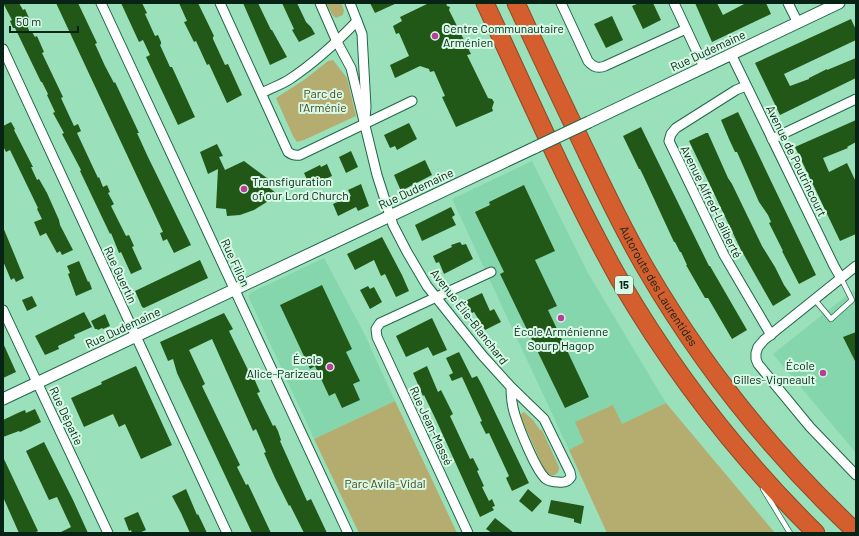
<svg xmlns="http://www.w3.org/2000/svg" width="859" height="536" viewBox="0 0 859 536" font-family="Barlow,sans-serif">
<rect width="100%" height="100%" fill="#9ae1bb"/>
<g fill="#86d6ad">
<path d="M532,161L588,273L666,403L569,450L452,199Z"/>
<path d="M324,258L364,333L395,401L314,439L249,298V295L252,292Z"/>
<path d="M856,288V453L773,354Z"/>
</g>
<g fill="#b5ac6f">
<path d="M326,3H341L344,10L343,15L336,18L333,16Z"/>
<path d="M333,60L347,78L356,116L304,140L297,142L293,136L276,98L304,80L328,61Z"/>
<path d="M395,401L457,533H359L314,439Z"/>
<path d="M666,403L775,533H607L569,450L584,442L575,422L613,405L622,424Z"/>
<path d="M524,412L533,420L540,430H542L559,467C559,473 556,476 550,475L546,473L520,416L522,413Z"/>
</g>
<g fill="#225817">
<path d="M3,3H19L23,10L25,9L29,18L25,20L30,33L32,32L35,37L37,36L44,52L42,53L63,97L61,98L74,126L78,124L81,131L77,133L98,178L99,177L103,187L107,185L110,192L108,193L114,204L111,206L126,236L129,235L134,246L132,247L142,269L131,274L121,252L119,253L111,233L110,234L80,171L81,170L62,134L64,133L53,113L55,112L47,95L48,94L42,82H41L15,28H13L10,21L12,20Z"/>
<path d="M56,3H78L97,43L95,44L105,66L114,83L115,82L139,133H137L148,157L191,245L174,253L167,239L163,241L160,233L163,232Z"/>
<path d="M121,3H142L147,13L145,14L155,36L158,35L161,42V44L160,45L170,67H172L195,117L178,125L146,57L150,55L143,40L139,42Z"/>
<path d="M179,3H198L214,36L213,37V39L225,65L228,64L242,95L227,103L209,64L207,65L196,41L194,42L184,22L187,21Z"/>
<path d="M243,3H258L271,30H272L287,57L270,65Z"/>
<path d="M282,3H297L306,22L311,27L315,34L299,42L292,30L294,29Z"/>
<path d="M370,3H397L375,13Z"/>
<path d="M429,3H446L447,6L450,7L449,10L471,54L467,55L488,98L492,99L494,102L492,108L493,111L456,127L442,97L445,96L434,71L430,72L429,69L420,66L395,78L390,65L409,56L399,33L396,34L393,26L402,21L400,17Z"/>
<path d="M639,3H653L661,20L643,29L632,6Z"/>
<path d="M695,3H717L723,15L746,3H766L771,14L712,42Z"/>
<path d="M612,16L623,40L606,48L594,24Z"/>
<path d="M851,19L856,30V40L784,74L790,86L809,79V78L827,69V70L856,58V78L780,115L755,63Z"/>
<path d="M738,112L816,275L799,284L782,251H783L769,223L771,222L768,215L759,202L737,152H735L729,139L721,120Z"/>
<path d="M856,120V142L847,147L848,148L823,158L829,172L847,163L856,182V234L840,241L795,147Z"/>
<path d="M11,122L15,129L14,130L33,167H31L37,180L39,179L47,193L59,220L60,225L73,250L62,255L60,251L57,253L46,233L40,236L34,222L42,219L37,209L38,208L10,150L6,152L3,146V126Z"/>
<path d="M409,123L417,139L397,150L395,146L390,148L384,135Z"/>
<path d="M641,127L709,266H710L747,330L732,339L708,298H705L686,265H687L681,252H680L675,242H674L643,175L640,169H639L623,136Z"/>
<path d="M706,133H708L728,178L732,184L762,246L775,267L784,285L791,295L773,306L740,248L689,141Z"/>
<path d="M217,144L223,156L219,157L225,170L244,161L271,181L267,186L276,193L270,200L254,210L240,215L227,216L226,209L216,208L218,169L208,174L200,152Z"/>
<path d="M351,151L358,167L346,173L339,157Z"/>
<path d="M425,160L432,175L401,191L394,175Z"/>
<path d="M327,164L332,176L310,186L304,173L320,165L321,167Z"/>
<path d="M361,184L369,206L358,211L356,207L338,216L333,204L351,196L348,190Z"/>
<path d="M524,185L555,251L535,260L557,306L548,310L589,397L565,408L500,274L504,272L475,212L490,205L489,202Z"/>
<path d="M451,207L455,215L452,217L456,225L422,241L415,225Z"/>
<path d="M3,227L24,278L16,282L14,278L11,280L3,261Z"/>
<path d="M382,237L402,275L409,291L396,297L385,274L381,276L374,260L355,270L347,254Z"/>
<path d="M460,242L462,245L466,244L473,259L444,274L439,262L436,263L433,256L452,247L451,245Z"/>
<path d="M200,260L208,278L144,308L142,307L135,291Z"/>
<path d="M79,261L88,282L89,281L92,289L76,296L68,274L70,273L67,266Z"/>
<path d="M322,285L352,349L346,352L360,381L353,384L360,400L342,408L335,393L329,396L315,366L310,369L280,305Z"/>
<path d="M368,286L370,289L374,287L382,302L370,309L360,290Z"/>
<path d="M482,293L490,311L494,309L501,322L485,330L474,312L472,313L465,301Z"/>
<path d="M32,296L37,306L27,311L22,300Z"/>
<path d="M84,312L92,327L74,335L75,338L58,346L59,349L45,355L35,336Z"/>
<path d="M224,313L233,329L229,331L248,370L250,369L260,392L257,393L273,426L275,425L278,431L281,440L280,441L307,501L311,499L327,533H304L290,505L289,506L275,478L264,453L266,452L256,429L253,431L212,339L189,350L205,384L202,386L240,465L237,467L246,485L248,484L271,533H252L177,373L173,359L168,361L160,342Z"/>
<path d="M105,314L110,326L103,329L102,328L98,330L97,329H95L91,321Z"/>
<path d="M432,318L447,350L433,356L428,347L406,357L396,336Z"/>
<path d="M856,332V363L843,337Z"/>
<path d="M3,343L16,372L3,378Z"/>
<path d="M459,352L472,378L477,376L482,385L529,483L512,491L506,478L509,476L489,433L486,434L480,422L482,421L462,377L452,381L449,375L453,373L446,358Z"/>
<path d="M136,366L172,445L141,459L125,424L119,427L113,414L84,427L71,398L102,384L101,382Z"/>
<path d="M427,366L438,392L441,390L453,414L450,416L470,459L473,458L479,470L477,471L484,486L482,487L489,501L492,499L495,506L492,507L494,510L480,517L437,422L424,395L423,396L413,373Z"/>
<path d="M35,409L41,422L20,432L19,431L3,437V420L20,412L25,410L26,413Z"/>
<path d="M44,442L73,500L88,533H59L71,527L57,497L49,500L26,451Z"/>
<path d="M3,457L38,531L34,533H19L3,497Z"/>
<path d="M186,489L197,515L198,514L207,533H190L181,513L172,496Z"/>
<path d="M528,489L542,501L532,512L519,501Z"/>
<path d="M551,500L584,506L581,524L574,522V519L548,513Z"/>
<path d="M138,512L146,530L139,533H132L131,530L129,531L124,518Z"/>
<path d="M495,518L514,533H492L486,529Z"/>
</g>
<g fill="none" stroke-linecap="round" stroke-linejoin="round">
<g stroke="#1f6748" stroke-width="6">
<g id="service">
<path d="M815,300L831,319L852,300L841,278"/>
<path d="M763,489L790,533"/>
</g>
</g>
<g stroke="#1f6748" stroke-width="11">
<g id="minor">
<path d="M101,3L348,533"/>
<path d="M220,3L288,152C292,155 295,156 300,155L412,101"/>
<path d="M320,3L337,42L351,68L377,175L393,225L407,252L427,286L482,355L511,387L544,419L570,472L571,477C568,482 564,483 558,482C555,482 549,481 546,479C536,471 519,428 515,415C512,406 511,397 511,387"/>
<path d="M350,3L362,34L366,107L365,119"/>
<path d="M561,3L588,61C593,67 598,69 605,66L686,29"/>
<path d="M674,3L704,67"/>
<path d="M788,3L798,23"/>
<path d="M3,49L227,533"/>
<path d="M731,54L834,266L841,278"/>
<path d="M746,86L736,90L676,128L671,134L669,141L724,255L771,335"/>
<path d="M262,93C271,88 281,85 290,79C314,63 337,42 357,21"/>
<path d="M772,139L856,99"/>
<path d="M856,266L764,340L758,347L756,353V359L758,364L810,427L856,475"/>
<path d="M3,310L108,533"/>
<path d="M468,533L377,337L376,329L380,323L491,272"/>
</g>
</g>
<g stroke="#1f6748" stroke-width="13">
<g id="tertiary">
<path d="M589,122L839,3"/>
<path d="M3,399L536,147"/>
</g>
</g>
<g stroke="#8d4926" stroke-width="19">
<g id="motorway">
<path d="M485,3C528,95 569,190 619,279C673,372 740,458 816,533"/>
<path id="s1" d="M516,3C537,49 559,95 581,141C602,185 622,228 646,269C703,367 774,455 856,532"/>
</g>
</g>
<use href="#service" stroke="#fff" stroke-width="4.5"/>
<use href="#minor" stroke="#fff" stroke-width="9"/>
<use href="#tertiary" stroke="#fff" stroke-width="11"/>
<use href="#motorway" stroke="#d55e2f" stroke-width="17"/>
<g stroke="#1f6748" stroke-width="13" stroke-linecap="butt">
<path id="tertiary-bridge" d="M536,147L589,122"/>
</g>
<use href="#tertiary-bridge" stroke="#fff" stroke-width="11"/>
</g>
<g fill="#b74096" stroke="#d7f9e5" stroke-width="1.5">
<circle cx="435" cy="36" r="4"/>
<circle cx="244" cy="189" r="4"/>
<circle cx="561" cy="318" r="4"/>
<circle cx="330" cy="367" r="4"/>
<circle cx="823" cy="373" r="4"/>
</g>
<g text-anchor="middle" stroke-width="4" stroke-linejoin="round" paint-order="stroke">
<rect fill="#d7f9e5" stroke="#456354" stroke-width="1" x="615" y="276" width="18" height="18" rx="3"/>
<g font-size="11" font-weight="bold" fill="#062316">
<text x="624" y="289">15</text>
</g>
<g font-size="12" fill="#062316" stroke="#d7f9e5" text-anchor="start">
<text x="443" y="33">Centre Communautaire<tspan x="443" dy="14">Arménien</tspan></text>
<text x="252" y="186">Transfiguration<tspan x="252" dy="14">of our Lord Church</tspan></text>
<text x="561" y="336" text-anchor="middle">École Arménienne<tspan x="561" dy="14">Sourp Hagop</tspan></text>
<text x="322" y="364" text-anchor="end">École<tspan x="322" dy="14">Alice-Parizeau</tspan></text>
<text x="815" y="370" text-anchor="end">École<tspan x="815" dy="14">Gilles-Vigneault</tspan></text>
</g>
<g font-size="12" fill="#062316" stroke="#d7f9e5">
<text transform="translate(708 51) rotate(-25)" y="4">Rue Dudemaine</text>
<text transform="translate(796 161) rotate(64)" y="4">Avenue de Poutrincourt</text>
<text transform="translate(416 189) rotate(-25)" y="4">Rue Dudemaine</text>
<text transform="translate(711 202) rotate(64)" y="4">Avenue Alfred-Laliberté</text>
<text transform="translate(235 263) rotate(65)" y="4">Rue Filion</text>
<text transform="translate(120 275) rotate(65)" y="4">Rue Guertin</text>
<text dy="4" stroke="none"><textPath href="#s1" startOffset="317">Autoroute des Laurentides</textPath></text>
<text transform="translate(469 317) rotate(52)" y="4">Avenue Élie-Blanchard</text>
<text transform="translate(123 328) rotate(-25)" y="4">Rue Dudemaine</text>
<text transform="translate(66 416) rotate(65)" y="4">Rue Dépatie</text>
<text transform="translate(431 426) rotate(65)" y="4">Rue Jean-Massé</text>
</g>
<g font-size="12" fill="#4b451e" stroke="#d7f9e5">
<text x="323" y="98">Parc de<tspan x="323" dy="14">l'Arménie</tspan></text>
<text x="385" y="488">Parc Avila-Vidal</text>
</g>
</g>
<rect width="859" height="536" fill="none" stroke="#062316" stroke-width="8"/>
<path d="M10 26v6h68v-6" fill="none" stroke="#062316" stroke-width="2"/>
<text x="16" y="26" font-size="12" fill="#062316" stroke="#d7f9e5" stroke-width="3" paint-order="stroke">50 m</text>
</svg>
